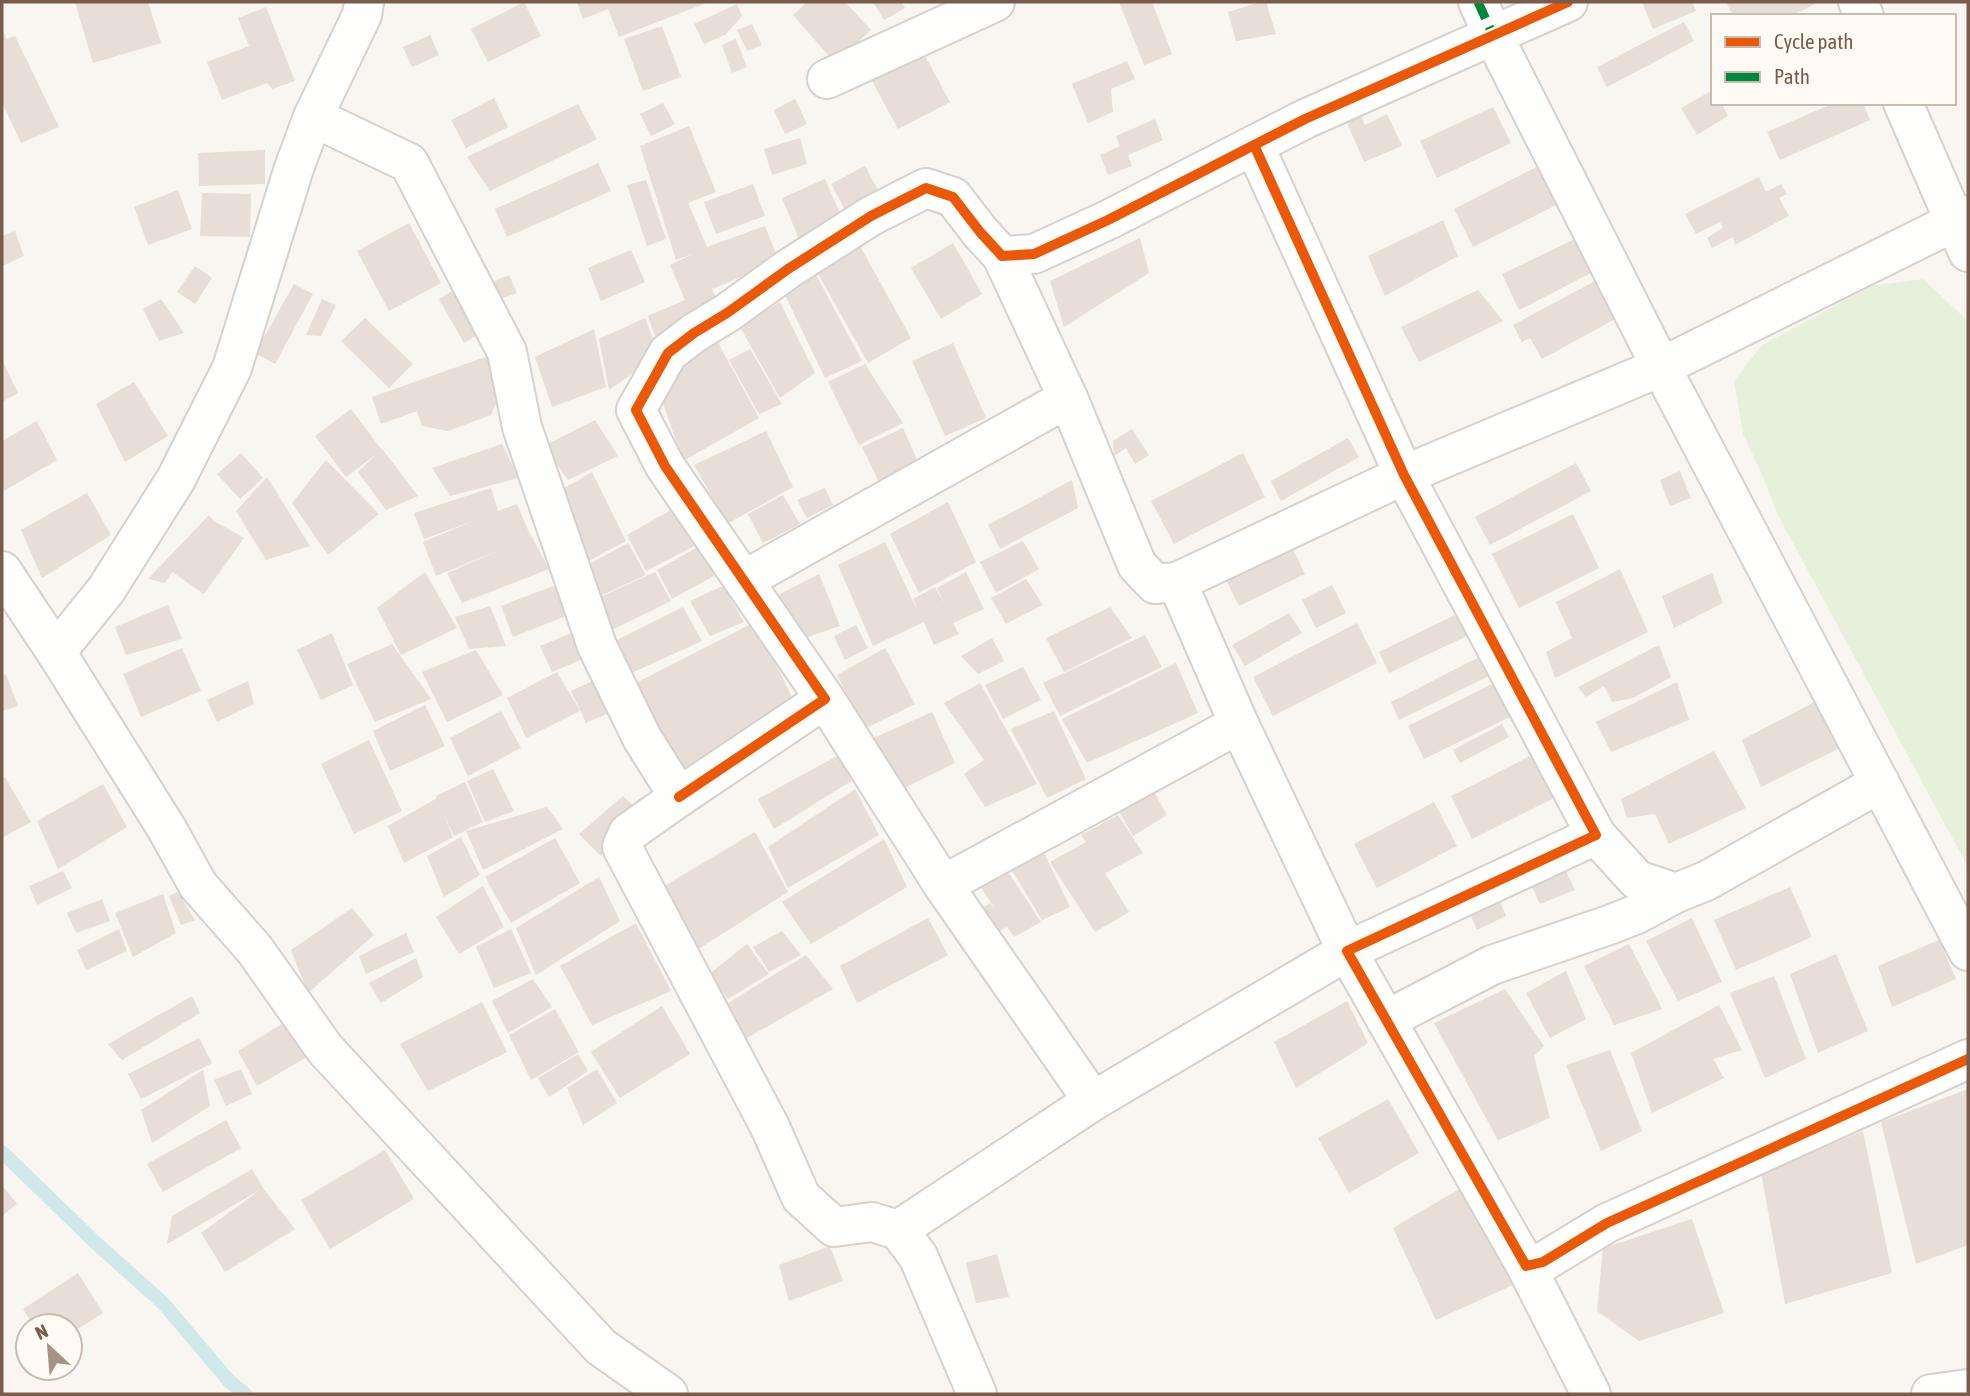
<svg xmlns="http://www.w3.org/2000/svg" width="1970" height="1396" viewBox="0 0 1970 1396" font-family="'Asap Condensed',sans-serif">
<rect width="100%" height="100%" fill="#f9f5f0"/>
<path fill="#e7f0db" d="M1923,279L1968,321V867L1779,517L1760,470L1743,434L1734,381L1762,345L1872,286Z"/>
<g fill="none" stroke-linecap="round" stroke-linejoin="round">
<path stroke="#d0e8ea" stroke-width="14" d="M2,1152L97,1244L163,1303L229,1381L245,1394"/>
</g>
<g fill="#e6ded7">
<path d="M75,2H148L161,43L93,63Z"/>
<path d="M524,2L541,36L488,62L471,29Z"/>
<path d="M577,2H709L619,37L608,9L583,19Z"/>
<path d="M807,2H845L871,30L835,63L793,15Z"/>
<path d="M873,2H901L905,8L884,20Z"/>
<path d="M1119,2H1152L1172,54L1144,65Z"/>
<path d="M1260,2H1266L1276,34L1236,41L1228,12Z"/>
<path d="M1642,2H1692L1696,11L1653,29Z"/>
<path d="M1726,2H1813L1815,4L1791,16H1733Z"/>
<path d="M737,4L742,16L725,35L704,44L694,24Z"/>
<path d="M266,7L295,81L272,89L267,83L222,100L207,62L249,46L238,18Z"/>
<path d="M1684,22L1694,41L1607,87L1597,67Z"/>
<path d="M752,24L762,45L747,51L737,30Z"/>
<path d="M662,26L681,77L643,91L624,39Z"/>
<path d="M2,29L7,39L15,36L59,127L21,143L2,102Z"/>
<path d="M430,35L439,55L412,67L403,47Z"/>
<path d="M736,39L747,67L732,73L722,45Z"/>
<path d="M923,52L950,102L898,129L871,79Z"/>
<path d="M1127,61L1135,79L1111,89L1113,112L1088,123L1072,84Z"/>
<path d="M1713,90V103H1721L1728,116L1697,135L1681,108Z"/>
<path d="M494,98L508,127L466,148L451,120Z"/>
<path d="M795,99L807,124L785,134L774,110Z"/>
<path d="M663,103L675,124L651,136L640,114Z"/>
<path d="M1834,103H1863L1870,120L1780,160L1767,132Z"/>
<path d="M578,104L597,139L490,191L467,157Z"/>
<path d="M1493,107L1511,143L1437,178L1420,141Z"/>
<path d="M1358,109L1365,125L1387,114L1402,146L1364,162L1344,116Z"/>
<path d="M1155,119L1163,140L1128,155L1132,166L1108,175L1100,155L1120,146L1116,136Z"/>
<path d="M689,126L716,192L688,203L707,247L765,226L779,261L712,289L724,314L660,350L648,316L685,300L670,265L693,254L676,260L640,146Z"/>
<path d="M800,138L807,164L772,175L764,149Z"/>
<path d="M265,150V184L199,186L198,153Z"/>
<path d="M598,163L611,191L507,237L495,209Z"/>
<path d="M1544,163L1564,201L1473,247L1454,209Z"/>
<path d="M865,166L880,194L846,212L831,184Z"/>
<path d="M1759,177L1766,192L1781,184L1787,194L1779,198L1789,216L1735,245L1733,237L1712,248L1707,238L1723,228L1720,222L1696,234L1685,214Z"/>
<path d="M825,179L843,220L799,239L782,198Z"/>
<path d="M646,180L666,239L647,246L627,185Z"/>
<path d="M753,184L765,216L716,234L704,202Z"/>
<path d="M178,190L192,229L148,245L134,207Z"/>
<path d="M202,193L251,194L250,237L200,236Z"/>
<path d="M1443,220L1458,256L1385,296L1368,256Z"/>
<path d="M409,223L441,283L389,311L357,251Z"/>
<path d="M15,231L24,256L2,266V236Z"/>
<path d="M855,237L911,338L868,363L811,261Z"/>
<path d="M1579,237L1591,273L1519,310L1502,274Z"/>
<path d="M1140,238L1149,273L1064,327L1050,281Z"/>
<path d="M953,243L982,294L941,319L911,268Z"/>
<path d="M631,250L645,282L601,301L588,268Z"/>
<path d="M195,266L212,278L195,304L177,292Z"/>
<path d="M814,271L862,361L825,378L782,289Z"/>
<path d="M509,275L517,293L498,300L490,283Z"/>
<path d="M1597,280L1617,318L1542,359L1530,338L1522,342L1513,325Z"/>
<path d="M294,284L313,294L275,364L255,353Z"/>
<path d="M461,285L486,329L464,343L439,299Z"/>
<path d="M1478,290L1503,321L1419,362L1401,327Z"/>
<path d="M161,299L184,333L159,341L143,309Z"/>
<path d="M322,299L336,305L321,336L306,335Z"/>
<path d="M780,302L815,373L780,398L740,327Z"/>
<path d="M365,318L413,364L389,388L341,341Z"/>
<path d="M645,318L659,355L609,390L599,339Z"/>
<path d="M594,329L606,387L552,407L535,357Z"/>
<path d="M715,337L759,418L683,461L658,389Z"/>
<path d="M953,343L986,418L945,436L912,361Z"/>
<path d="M750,349L782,404L759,414L729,360Z"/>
<path d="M488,356L496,378L498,399L491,415L448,431L422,426L417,411L381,424L372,397Z"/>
<path d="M2,360L18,393L2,402Z"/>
<path d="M865,364L903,423L859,445L828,382Z"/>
<path d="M134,382L168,436L125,462L96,404Z"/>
<path d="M351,409L382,450L346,477L315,436Z"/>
<path d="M595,420L618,456L568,480L544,446Z"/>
<path d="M37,421L57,460L2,492V441Z"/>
<path d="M903,428L918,462L879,482L862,447Z"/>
<path d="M1132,429L1149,455L1135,464L1126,448L1114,456L1113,441Z"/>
<path d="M766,431L793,487L727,524L694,465Z"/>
<path d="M1348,438L1359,457L1281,501L1271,481Z"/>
<path d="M502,444L519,478L450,496L432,468Z"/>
<path d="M382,449L418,496L386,510L358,472Z"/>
<path d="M241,453L263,478L240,499L217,474Z"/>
<path d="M1243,453L1265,497L1174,544L1151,501Z"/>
<path d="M326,460L379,514L328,555L292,503Z"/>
<path d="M1576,463L1591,491L1490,545L1475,517Z"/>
<path d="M1680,471L1691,498L1670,506L1660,480Z"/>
<path d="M592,472L626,541L579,566L553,495Z"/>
<path d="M267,477L310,546L266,560L236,511Z"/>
<path d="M1072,480L1078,508L1000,549L988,525Z"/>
<path d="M491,488L498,511L517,504L531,537H532L549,569L462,603L447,573L504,548L436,576L423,542L476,520L424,539L414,513Z"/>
<path d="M825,488L833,505L807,518L797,500Z"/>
<path d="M87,493L111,535L42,578L21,530Z"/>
<path d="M783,495L800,524L763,543L748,514Z"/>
<path d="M948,502L976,562L919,593L890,534Z"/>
<path d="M678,506L698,544L646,571L627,535Z"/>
<path d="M1573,514L1599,568L1519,608L1492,554Z"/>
<path d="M209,515L214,521L244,538L204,594L172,572L165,583L148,579Z"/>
<path d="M1023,541L1039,569L996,593L980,562Z"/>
<path d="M1289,541L1305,574L1239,606L1223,574Z"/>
<path d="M885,542L919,614L913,599L935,587L945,605L937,588L966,572L984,609L953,623L959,634L934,645L924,622L873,646L838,565Z"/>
<path d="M628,543L646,575L596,598L580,569Z"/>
<path d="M700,546L714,576L672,599L657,570Z"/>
<path d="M1620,569L1648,632L1555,678L1546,652L1572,638L1556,602Z"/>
<path d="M425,572L457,628L401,655L377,608Z"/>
<path d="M655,572L671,601L612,630L596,599Z"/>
<path d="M1712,573L1723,603L1674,628L1662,596Z"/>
<path d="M819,574L840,626L793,642L772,598Z"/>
<path d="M1026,579L1043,605L1006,624L991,598Z"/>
<path d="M569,580L581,610L513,637L501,606Z"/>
<path d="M1332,585L1346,613L1316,628L1302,600Z"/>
<path d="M723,586L744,622L710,636L690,601Z"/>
<path d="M168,605L182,639L126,655L115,627Z"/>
<path d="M490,606L506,646L469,649L455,617Z"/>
<path d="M683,607L702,641L627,675L609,644Z"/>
<path d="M1110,607L1132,638L1064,672L1046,638Z"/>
<path d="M1461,612L1471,634L1389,673L1379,652Z"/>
<path d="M1289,613L1302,633L1245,666L1232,645Z"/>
<path d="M755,622L797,707L685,778L630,686Z"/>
<path d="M1357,623L1377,663L1273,716L1253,677Z"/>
<path d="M856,625L868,648L845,660L834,636Z"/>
<path d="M581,629L592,655L552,672L540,646Z"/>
<path d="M332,633L353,685L321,700L297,650Z"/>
<path d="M1145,635L1162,667L1060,716L1043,683Z"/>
<path d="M992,638L1004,661L978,674L961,656Z"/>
<path d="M392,644L431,699L375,722L347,664Z"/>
<path d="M1659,645L1671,677L1633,698L1612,702L1604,686L1586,697L1578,687Z"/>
<path d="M182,648L201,691L141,717L123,674Z"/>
<path d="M885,648L915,704L864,729L837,675Z"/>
<path d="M476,650L503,695L447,722L422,672Z"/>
<path d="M1485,654L1495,673L1399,720L1391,702Z"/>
<path d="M1176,663L1198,713L1087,763L1062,719Z"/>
<path d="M1023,667L1041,700L1003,719L985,685Z"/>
<path d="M557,672L580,711L526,738L507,698Z"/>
<path d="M6,674L18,706L2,711V676Z"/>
<path d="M1502,679L1518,713L1424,759L1408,726Z"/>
<path d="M595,680L607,714L586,723L571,691Z"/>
<path d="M248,681L254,704L217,722L207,700Z"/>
<path d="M1677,682L1689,720L1611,752L1596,722Z"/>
<path d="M980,683L1037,784L985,807L964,774L984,760L944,703Z"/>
<path d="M1826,696L1852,742L1761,787L1742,740Z"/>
<path d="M425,705L445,746L390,771L373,731Z"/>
<path d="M501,711L521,748L468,776L450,738Z"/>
<path d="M1054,711L1086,779L1047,798L1011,729Z"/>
<path d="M932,712L955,763L892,794L860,744Z"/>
<path d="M1502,724L1509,737L1460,763L1453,750Z"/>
<path d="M369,740L402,811L354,834L321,764Z"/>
<path d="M1542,750L1564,793L1472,839L1451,796Z"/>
<path d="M1714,751L1746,808L1669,844L1655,814L1627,818L1621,799Z"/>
<path d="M839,755L853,780L774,829L758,799Z"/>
<path d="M493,769L514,811L485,822L467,781Z"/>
<path d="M5,777L31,822L2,838V779Z"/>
<path d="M1147,779L1167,815L1133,836L1112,799Z"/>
<path d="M465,782L483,822L454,836L442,811L453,837L404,863L388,826L437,798L436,796Z"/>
<path d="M103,784L127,827L58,869L37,821Z"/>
<path d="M855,789L879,835L788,888L768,847Z"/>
<path d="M623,796L643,815L601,856L579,834Z"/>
<path d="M1434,802L1457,846L1377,888L1354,844Z"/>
<path d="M547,807L563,829L483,870L466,831Z"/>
<path d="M1118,815L1143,853L1105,873L1129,912L1095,932L1050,862L1086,842L1081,835Z"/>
<path d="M755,832L788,892L689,955L656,891Z"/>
<path d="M461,837L480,875L444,897L427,856Z"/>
<path d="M555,838L580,883L511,923L485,877Z"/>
<path d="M884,839L907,887L811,944L782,902Z"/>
<path d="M1042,849L1070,907L1042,920L1010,867Z"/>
<path d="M1559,857L1575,890L1540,904L1526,873Z"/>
<path d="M63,871L72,888L37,905L29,886Z"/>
<path d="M1008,872L1041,922L1014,937L1007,927L986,938L971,915L990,903L996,910L981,888Z"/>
<path d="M599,877L620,921L536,975L516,928Z"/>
<path d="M483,886L504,927L459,954L436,917Z"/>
<path d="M1790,887L1812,937L1736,970L1714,920Z"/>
<path d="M1495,889L1506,916L1477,930L1465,902Z"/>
<path d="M178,892L195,920L181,925L169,896Z"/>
<path d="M163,894L176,933L133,957L115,913Z"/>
<path d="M102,899L110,921L76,933L67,913Z"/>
<path d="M352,908L374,935L308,993L291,950Z"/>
<path d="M928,918L948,955L857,1003L840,966Z"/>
<path d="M1692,918L1722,982L1678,1001L1646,941Z"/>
<path d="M636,923L671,991L592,1025L560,966Z"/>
<path d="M119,929L127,951L86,970L77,950Z"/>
<path d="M511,929L531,973L494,988L476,947Z"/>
<path d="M782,931L801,955L769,972L753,947Z"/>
<path d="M406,933L414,952L366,974L359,956Z"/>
<path d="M1939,940L1956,979L1892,1007L1878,966Z"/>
<path d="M747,944L769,974L728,999L709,974Z"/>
<path d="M1629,944L1662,1009L1614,1025L1584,966Z"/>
<path d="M1836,954L1868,1031L1818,1053L1790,974Z"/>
<path d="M806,955L833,989L733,1046L715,1011Z"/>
<path d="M416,958L423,977L381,1003L369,983Z"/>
<path d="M1566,971L1586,1019L1550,1038L1526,993Z"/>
<path d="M1774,976L1806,1059L1765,1078L1730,993Z"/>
<path d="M533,979L552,1007L508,1033L492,1001Z"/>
<path d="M1505,989L1544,1046L1534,1056L1550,1118L1498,1140L1434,1023Z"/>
<path d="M192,996L200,1013L122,1060L108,1044Z"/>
<path d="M1347,1001L1368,1043L1296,1088L1274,1042Z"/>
<path d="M482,1002L507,1052L428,1091L400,1044Z"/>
<path d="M1719,1005L1742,1050L1713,1059L1724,1078L1652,1113L1631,1053Z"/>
<path d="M662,1006L690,1054L620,1098L591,1052Z"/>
<path d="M555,1009L579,1052L531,1080L509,1035Z"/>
<path d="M287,1021L307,1057L257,1086L238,1051Z"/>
<path d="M199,1038L212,1063L141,1099L128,1074Z"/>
<path d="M1610,1050L1642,1131L1601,1151L1566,1065Z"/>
<path d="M578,1054L588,1071L549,1097L538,1078Z"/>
<path d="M241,1069L252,1094L226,1106L214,1080Z"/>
<path d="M597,1069L617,1103L583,1125L567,1088Z"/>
<path d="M203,1070L210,1106L152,1143L141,1110Z"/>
<path d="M1968,1089V1245L1916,1264L1881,1122Z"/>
<path d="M1388,1099L1419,1153L1349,1193L1318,1138Z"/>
<path d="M226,1120L241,1148L163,1192L147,1164Z"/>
<path d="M1863,1131L1892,1273L1785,1304L1761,1173Z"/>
<path d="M385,1150L414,1199L330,1249L301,1200Z"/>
<path d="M252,1169L263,1188L295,1229L225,1272L201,1233L260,1190L167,1244L172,1216Z"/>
<path d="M2,1185L17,1204L2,1216Z"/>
<path d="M1459,1189L1513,1285L1436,1320L1393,1228Z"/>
<path d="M1692,1219L1724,1313L1639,1341L1597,1311L1603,1248Z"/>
<path d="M830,1246L843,1281L789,1301L779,1265Z"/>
<path d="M997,1254L1009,1297L976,1303L966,1263Z"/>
<path d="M78,1273L103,1313L70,1334V1326H34L23,1309Z"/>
</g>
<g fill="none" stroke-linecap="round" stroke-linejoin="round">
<g stroke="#d7d1cb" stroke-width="42">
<g id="minor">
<path d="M1478,2L1493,35L1661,367L1968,951"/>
<path d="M1858,2L1864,16"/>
<path d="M827,79L995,2"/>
<path d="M1903,103L1968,252"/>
<path d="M313,117L409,163L507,352L522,427L597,646L642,738L679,797L628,833L622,847L770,1127L801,1197L834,1227L872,1222L898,1230L918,1256L977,1394"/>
<path d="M1254,145L1404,475L1596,835L1347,951L1526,1266L1543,1262L1607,1223L1968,1059"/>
<path d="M1002,256L1068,398"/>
<path d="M2,571L56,652L167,829L198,885L255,950L325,1049L601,1347L668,1394"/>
<path d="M744,580L1068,398L1137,565L1155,584L1177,582"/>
<path d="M56,652L106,590L176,479L232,368L294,168L313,117L362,15L364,2"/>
<path d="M825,699L943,885L1093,1101L898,1230"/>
<path d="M679,797L825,699L665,466L636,410L668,353L694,333L727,313L788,269L871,216L926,188L953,197L980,232L1002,256L1034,254L1108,220L1305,119L1568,2"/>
<path d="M1596,835L1637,880L1676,893L1706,881L1880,783"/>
<path d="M943,885L1239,724"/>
<path d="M1386,1020L1492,965L1609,925L1637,914L1676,893"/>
<path d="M1093,1101L1347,951L1239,724L1177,582L1404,475L1661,367L1968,215"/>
<path d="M1526,1266L1591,1394"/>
<path d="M1931,1394L1968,1389"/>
</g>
</g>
<use href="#minor" stroke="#fefefd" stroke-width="38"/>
<path stroke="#00873e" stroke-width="9" stroke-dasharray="18 9" stroke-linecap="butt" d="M1478,2L1493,35"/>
<g stroke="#fffaf3" stroke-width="15">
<g id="cycleway">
<path d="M1254,145L1404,475L1596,835L1347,951L1526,1266L1543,1262L1607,1223L1968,1059"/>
<path d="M679,797L825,699L665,466L636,410L668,353L694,333L727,313L788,269L871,216L926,188L953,197L980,232L1002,256L1034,254L1108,220L1305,119L1568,2"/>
</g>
</g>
<use href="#cycleway" stroke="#e8590c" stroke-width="10"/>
</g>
<rect width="1970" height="1396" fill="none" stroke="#7a5c4d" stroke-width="7"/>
<rect x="1711" y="14" width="245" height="91" fill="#fffaf3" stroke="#cabbb1" stroke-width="2"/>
<rect x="1725" y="37" width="35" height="10" fill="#e8590c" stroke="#cabbb1" stroke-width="2"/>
<text x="1774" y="49" font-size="21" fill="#7a5c4d">Cycle path</text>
<rect x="1725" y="72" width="35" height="10" fill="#00873e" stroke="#cabbb1" stroke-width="2"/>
<text x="1774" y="84" font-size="21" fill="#7a5c4d">Path</text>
<g transform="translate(49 1347) rotate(334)"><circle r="33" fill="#fffaf3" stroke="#cabbb1" stroke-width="2"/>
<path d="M0-5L12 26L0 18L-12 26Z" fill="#a69286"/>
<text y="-10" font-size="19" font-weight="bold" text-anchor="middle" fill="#7a5c4d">N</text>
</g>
</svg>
